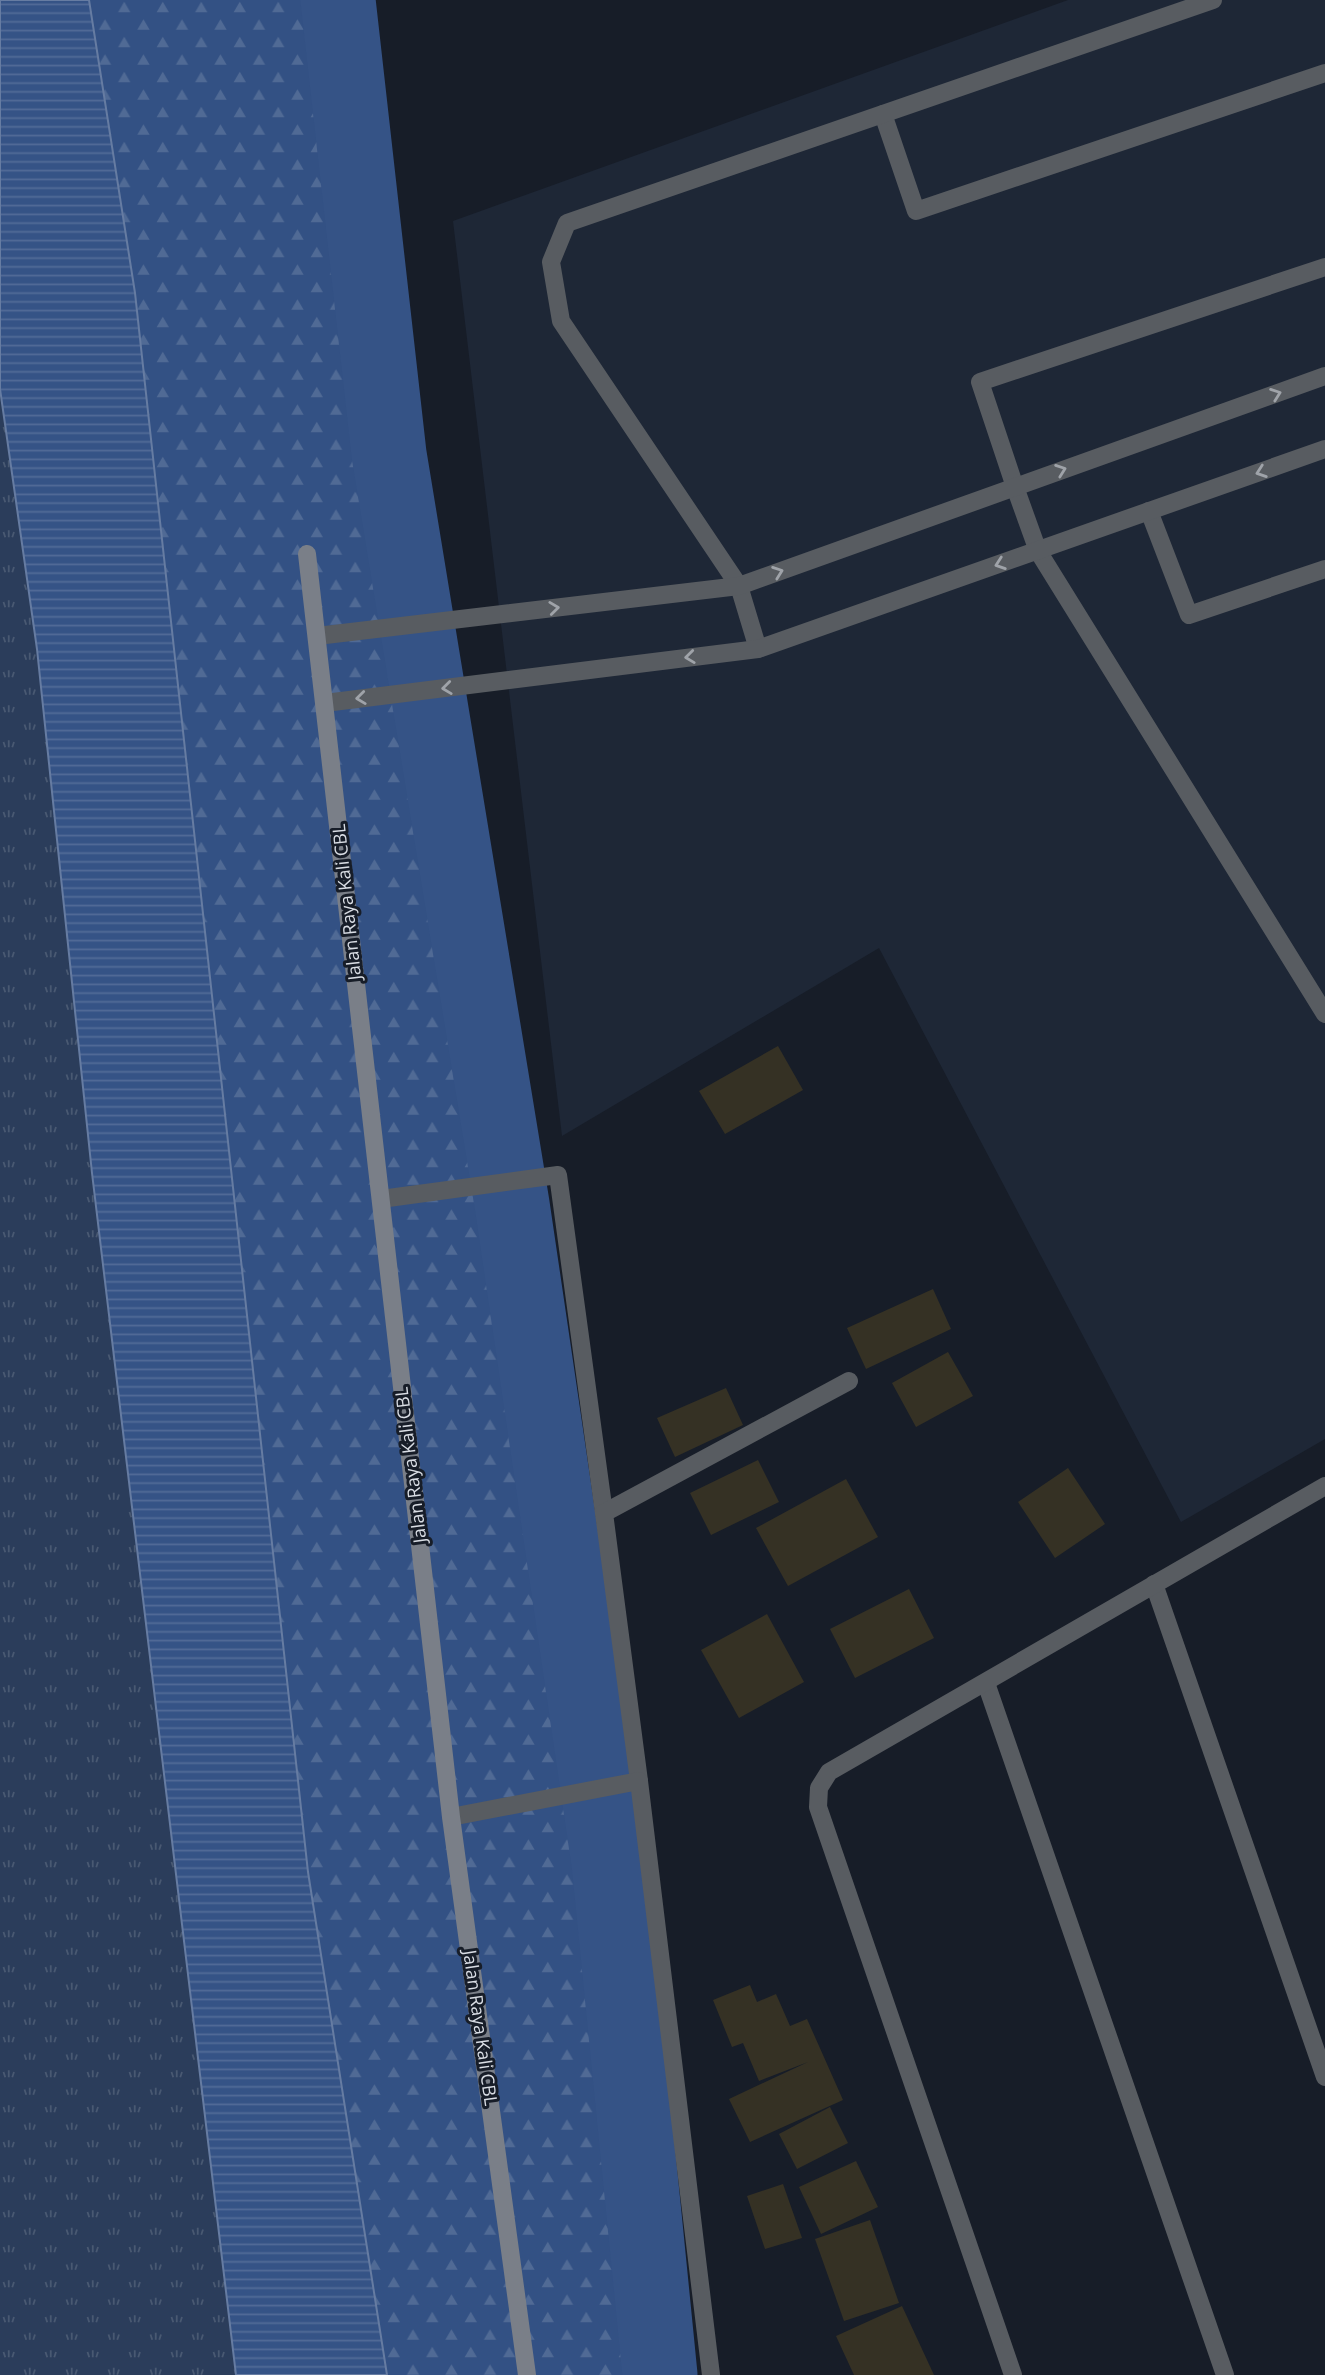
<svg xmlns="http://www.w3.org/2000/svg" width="1325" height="2375" viewBox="0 0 1325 2375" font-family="'Open Sans',sans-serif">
<defs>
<pattern id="grass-tufts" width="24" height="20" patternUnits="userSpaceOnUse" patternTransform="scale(1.75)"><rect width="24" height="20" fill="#2b3d5b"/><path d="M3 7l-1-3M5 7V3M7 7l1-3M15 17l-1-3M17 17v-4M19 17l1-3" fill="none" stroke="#495972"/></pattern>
<pattern id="forest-firs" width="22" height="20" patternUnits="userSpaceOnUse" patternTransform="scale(1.75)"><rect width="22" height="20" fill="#335184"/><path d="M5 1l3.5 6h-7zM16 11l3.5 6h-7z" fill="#506a95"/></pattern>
<pattern id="water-rules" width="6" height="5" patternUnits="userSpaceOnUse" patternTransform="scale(1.75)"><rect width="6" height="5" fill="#355386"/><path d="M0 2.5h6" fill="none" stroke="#526b97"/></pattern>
</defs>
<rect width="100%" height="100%" fill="#171d28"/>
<path fill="#1e2736" d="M1068,0H1325V1439L1181,1522L879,948L562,1136L453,221Z"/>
<path fill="url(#grass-tufts)" d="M0,389L37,649L115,1366L236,2375H0Z"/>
<path fill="url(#forest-firs)" d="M89,0H341L644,2375H387L308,1872L135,293Z"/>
<path fill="url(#water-rules)" stroke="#667ca2" stroke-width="2" d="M0,0H89L135,293L308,1872L387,2375H236L92,1173L37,649L0,389Z"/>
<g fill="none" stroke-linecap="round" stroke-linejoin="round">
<path stroke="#355386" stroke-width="75" d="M338,0L389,454L512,1204L609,1863L660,2375"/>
</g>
<g fill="#353124">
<path d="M778,1046L803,1090L725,1134L699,1091Z"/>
<path d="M933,1289L951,1329L866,1369L847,1328Z"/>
<path d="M948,1352L973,1396L916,1427L892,1383Z"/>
<path d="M726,1388L743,1425L675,1457L657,1418Z"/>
<path d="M758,1460L779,1502L711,1535L690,1493Z"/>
<path d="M1068,1468L1105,1524L1055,1558L1018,1502Z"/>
<path d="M846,1479L878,1537L788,1586L756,1528Z"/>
<path d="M909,1589L934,1638L855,1678L830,1629Z"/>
<path d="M767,1614L804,1682L739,1718L701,1650Z"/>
<path d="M750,1985L757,2002L776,1994L790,2026L807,2019L843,2100L750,2142L729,2099L808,2062L759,2081L743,2043L732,2047L713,2000Z"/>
<path d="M830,2107L848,2143L797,2169L779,2134Z"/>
<path d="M856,2161L878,2207L821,2234L799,2187Z"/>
<path d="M783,2184L802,2238L765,2249L747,2196Z"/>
<path d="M870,2220L899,2303L844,2321L815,2239Z"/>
<path d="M902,2306L934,2375H854L836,2336Z"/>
</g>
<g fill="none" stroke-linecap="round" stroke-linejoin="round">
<g stroke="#585c61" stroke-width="18">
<path d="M883,114L916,211L1325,73"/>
<path d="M1015,487L980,382L1325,267"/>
<path d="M1149,511L1189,615L1325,569"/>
<path d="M1038,551L1325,1014"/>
<path d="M758,649L739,586L561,321L551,262L567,223L1213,0"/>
</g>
<g stroke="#585c61" stroke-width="18">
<path d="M1015,487L1038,551"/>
<path d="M317,636L739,586L1325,376"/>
<path d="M325,703L758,649L1325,449"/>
<path d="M381,1199L558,1175L604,1513"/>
<path d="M1154,1584L1325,2077"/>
<path d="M986,1683L1225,2375"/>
<path d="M639,1781L604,1513L849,1381"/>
<path d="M451,1817L639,1781L711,2375"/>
<path d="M1013,2375L818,1807L819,1788L829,1772L1325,1486"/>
</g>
<path stroke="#7a7f88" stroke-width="18" d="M307,554L451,1817L527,2375"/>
</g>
<defs><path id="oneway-chevron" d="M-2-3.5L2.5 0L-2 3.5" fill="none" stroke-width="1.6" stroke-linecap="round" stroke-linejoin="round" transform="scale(1.75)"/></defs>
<g stroke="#9fa3a9">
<use href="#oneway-chevron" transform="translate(1276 394) rotate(-20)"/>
<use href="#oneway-chevron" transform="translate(1061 470) rotate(-20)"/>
<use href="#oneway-chevron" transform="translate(1261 472) rotate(161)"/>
<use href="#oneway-chevron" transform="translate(1000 564) rotate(161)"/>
<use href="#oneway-chevron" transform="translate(778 572) rotate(-20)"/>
<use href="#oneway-chevron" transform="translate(554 608) rotate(-7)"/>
<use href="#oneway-chevron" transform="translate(690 657) rotate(173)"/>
<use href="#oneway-chevron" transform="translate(447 688) rotate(173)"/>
<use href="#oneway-chevron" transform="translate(361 698) rotate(173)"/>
</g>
<g text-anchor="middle" stroke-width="6" stroke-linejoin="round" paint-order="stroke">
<g font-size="18" fill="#d9dde4" stroke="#171d28">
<text transform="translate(347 902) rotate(-96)" y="6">Jalan Raya Kali CBL</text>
<text transform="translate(411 1465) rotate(-97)" y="6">Jalan Raya Kali CBL</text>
<text transform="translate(480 2028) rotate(82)" y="6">Jalan Raya Kali CBL</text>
</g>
</g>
</svg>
